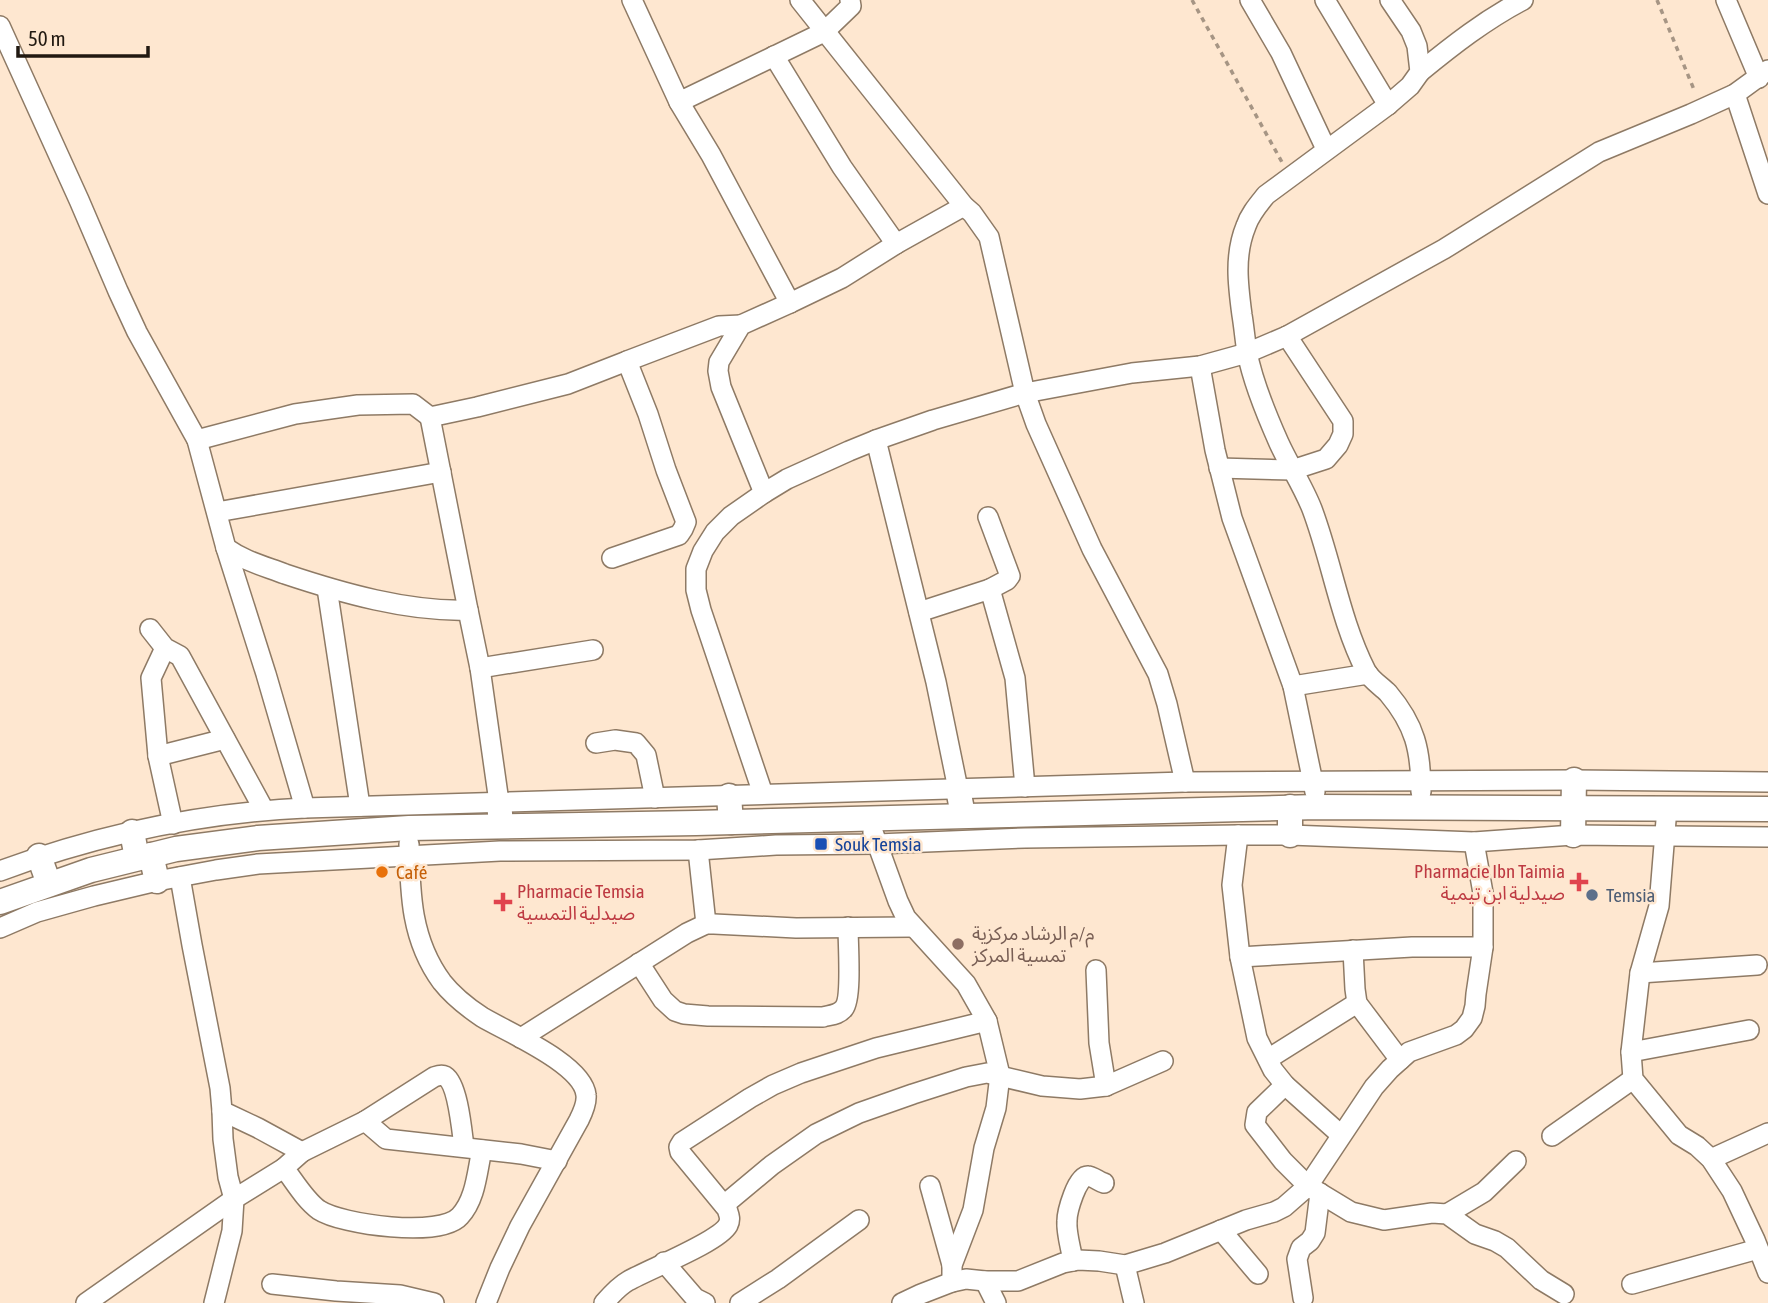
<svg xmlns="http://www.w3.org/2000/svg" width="1768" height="1303" viewBox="0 0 1768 1303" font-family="'Asap Condensed','Noto Sans Arabic',sans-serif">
<rect width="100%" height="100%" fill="#fee7d0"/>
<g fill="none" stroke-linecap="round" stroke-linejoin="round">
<g stroke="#8e7a65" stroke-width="22">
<g id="minor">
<path d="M632,0L679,102L824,32L851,6L850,0"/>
<path d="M800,0L964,206L972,213L989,237L1025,393L1036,424L1092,549L1158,674L1167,704L1185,782"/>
<path d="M1250,0L1281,53L1326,149"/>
<path d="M1325,0L1388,105"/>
<path d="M1390,0L1411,31L1417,46L1420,72L1410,86L1388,105L1266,195C1258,205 1250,214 1246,226C1234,255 1238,285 1242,315C1244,327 1245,340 1247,352C1253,383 1266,414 1279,443C1289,465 1303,486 1312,509C1332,562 1340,620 1366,671C1371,680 1381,686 1388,693C1415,725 1421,750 1421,792"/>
<path d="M1726,0L1759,78"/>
<path d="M0,26L79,200L118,291L137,332L197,440L226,548C244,561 264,566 285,574C342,593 408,612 468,610L480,668L499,802"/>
<path d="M774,56L842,167L896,244L964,206"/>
<path d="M1420,72C1453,45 1485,20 1523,0"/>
<path d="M1735,94L1768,194"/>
<path d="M679,102L711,155L790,303L741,325L719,362L718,371L721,387L764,493"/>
<path d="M790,303L842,278L896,244"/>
<path d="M627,361L719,326L741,325"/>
<path d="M1200,366L1215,450L1232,518L1293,686L1315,792"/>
<path d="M430,417L468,610"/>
<path d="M197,440L295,414L358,405L413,404L430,417L477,407L568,384L627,361L648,414L666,470L686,522L683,529L679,535L612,558"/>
<path d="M876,440L936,682L958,789"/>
<path d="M1219,468L1292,470L1326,459L1338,445L1343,434V421L1287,336"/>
<path d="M217,512L441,472"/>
<path d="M988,517L1010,576L1007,580L990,589"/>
<path d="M226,548L266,674L305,808"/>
<path d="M327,588L360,806"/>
<path d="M919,612L990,589L1015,678L1025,787"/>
<path d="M150,629L165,648L180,656L264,810"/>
<path d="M165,648L151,678L158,756L173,824"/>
<path d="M480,668L593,650"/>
<path d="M1293,686L1368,674"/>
<path d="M596,743L615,740L636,743L646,755L655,798"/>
<path d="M158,756L225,739"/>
<path d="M763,794L701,610L696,590V569L703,551L715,532L731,516L764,493L787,479L849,451L876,440L933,420L1025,393L1132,373L1200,366L1247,353L1287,336L1444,249L1599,152L1691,114L1735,94L1768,70"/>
<path d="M1667,808L1659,906L1640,973L1631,1052L1633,1079L1679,1135L1697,1146L1711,1159L1732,1191L1755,1240L1768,1273"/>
<path d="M873,832L898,901L906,918L966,984L987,1021L1000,1075L996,1108L984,1148L973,1210L952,1265V1282"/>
<path d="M1238,835L1232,885L1240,957L1257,1038L1273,1070L1285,1085L1341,1135"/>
<path d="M409,844C410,894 411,940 442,982C453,996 467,1007 482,1017C507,1032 583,1064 586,1095C587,1103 583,1112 579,1120L520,1226L500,1268L486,1303"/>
<path d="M698,850L706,924"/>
<path d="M0,871C97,835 201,813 305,808L1185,782L1574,780L1768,782"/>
<path d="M180,877L192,945L220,1088L222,1111L258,1128L302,1152L284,1168C295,1182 305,1200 319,1210C342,1225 441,1238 460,1216C476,1199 477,1171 482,1150"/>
<path d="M0,928L37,912L94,896L157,881L216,870L258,864L500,851L698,850L776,845L877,844L1025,838L1238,835H1290L1474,842L1573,835L1768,837"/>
<path d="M1353,950L1355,989L1357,1003L1400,1060"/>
<path d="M1240,957L1412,947H1483"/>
<path d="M639,963L663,1000L675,1011L684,1014L708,1016L823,1017C830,1015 839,1015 844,1008C852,998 848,943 848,927"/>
<path d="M1096,970L1099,1043L1106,1086"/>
<path d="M1640,973L1757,965"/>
<path d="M521,1038L687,933L706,924H714L796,928L913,927"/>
<path d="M1631,1052L1749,1030"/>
<path d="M1268,1059L1357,1003"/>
<path d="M1285,1085L1257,1112L1255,1125L1283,1161L1308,1186L1351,1212L1384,1220L1432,1213L1447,1214L1475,1234L1495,1241L1507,1248L1541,1280L1564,1294"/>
<path d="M365,1121L434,1077C437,1076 441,1074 445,1076C458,1084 462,1132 464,1147"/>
<path d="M1552,1136L1633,1079"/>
<path d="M302,1152L365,1121L386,1139L521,1154L557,1161"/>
<path d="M1711,1159L1768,1133"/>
<path d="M930,1186L952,1265"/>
<path d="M724,1205L772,1165L816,1134L859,1113L913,1094L966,1077L987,1073L1042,1086L1080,1089L1106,1086L1163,1061"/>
<path d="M1447,1214L1484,1192L1516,1161"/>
<path d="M1221,1230L1258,1274"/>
<path d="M1073,1261C1071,1248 1066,1233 1067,1221C1067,1212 1077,1175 1088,1176C1092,1176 1100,1182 1104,1183"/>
<path d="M664,1262L695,1298L705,1303"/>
<path d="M1125,1265L1134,1303"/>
<path d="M985,1281L996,1303"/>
<path d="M272,1284L336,1291L400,1295L434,1303"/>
<path d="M1632,1284L1758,1249"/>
<path d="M1303,1298L1297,1259L1301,1248L1310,1241L1315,1233L1320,1193"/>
<path d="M86,1303L234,1199L284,1168"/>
<path d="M214,1303L232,1231L234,1199L228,1177L223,1139L222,1111"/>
<path d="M604,1303C611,1295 619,1286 628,1281C649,1269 719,1242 728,1225C731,1219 729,1215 727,1209L680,1152L679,1147L682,1142L750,1098L773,1085L801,1073L876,1048L987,1021"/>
<path d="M740,1303L778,1279L859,1220"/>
<path d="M902,1303L921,1294L952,1282L966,1279L985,1281H1018L1063,1263L1078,1260L1099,1261L1125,1265L1165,1253L1246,1220L1274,1212L1284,1207L1308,1186L1374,1087L1390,1069L1409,1052L1456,1035L1464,1029L1472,1018L1475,1006L1476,994L1483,947V893L1474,842"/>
</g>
</g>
<g stroke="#8e7a65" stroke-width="27">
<g id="major">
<path d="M958,789L963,815"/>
<path d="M729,796L731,822"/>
<path d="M499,802L501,825"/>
<path d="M1290,807V835"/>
<path d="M132,832L137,858"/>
<path d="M1573,835L1574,780"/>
<path d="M151,855L157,881"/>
<path d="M39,856L49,884"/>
<path d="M0,902L91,870L176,849L258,838L409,828L696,823L1317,807L1768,809"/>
</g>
</g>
<g stroke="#a69584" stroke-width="3.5" stroke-dasharray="5 5" stroke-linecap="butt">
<path d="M1192,0L1283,164"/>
<path d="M1657,0L1695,92"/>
</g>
<use href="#minor" stroke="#fff" stroke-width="19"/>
<use href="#major" stroke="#fff" stroke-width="24"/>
</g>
<rect fill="#1a4fb4" stroke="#fee7d0" stroke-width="2.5" x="814" y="837" width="14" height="14" rx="3.5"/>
<circle fill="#e8710a" stroke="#fee7d0" stroke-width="2.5" cx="382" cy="872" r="7"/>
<g fill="#e0444e" stroke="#fee7d0" stroke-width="2.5">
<path d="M1575.5 871.5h7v7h7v7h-7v7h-7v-7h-7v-7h7z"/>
<path d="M499.5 891.5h7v7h7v7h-7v7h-7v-7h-7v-7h7z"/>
</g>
<circle fill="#5c6f8a" stroke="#fee7d0" stroke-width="2.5" cx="1592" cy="895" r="7"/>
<circle fill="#8d6e63" stroke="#fee7d0" stroke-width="2.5" cx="958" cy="944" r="7"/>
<g text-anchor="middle" stroke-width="5" stroke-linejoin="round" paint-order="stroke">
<g font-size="19" fill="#164399" stroke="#fee7d0" text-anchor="start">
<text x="835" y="851">Souk Temsia</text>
</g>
<g font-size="19" fill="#be3a42" stroke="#fee7d0" text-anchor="end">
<text x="1565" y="878">Pharmacie Ibn Taimia<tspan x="1565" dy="22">صيدلية ابن تيمية</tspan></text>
<text x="517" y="898" text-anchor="start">Pharmacie Temsia<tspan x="517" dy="22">صيدلية التمسية</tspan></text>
</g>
<g font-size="19" fill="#c56008" stroke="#fee7d0" text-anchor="start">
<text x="396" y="879">Café</text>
</g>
<g font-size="19" fill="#4e5e75" stroke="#fee7d0" text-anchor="start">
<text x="1606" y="902">Temsia</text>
</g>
<g font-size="19" fill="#785e54" stroke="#fee7d0" text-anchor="start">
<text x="972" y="940">م/م الرشاد مركزية<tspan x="972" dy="22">تمسية المركز</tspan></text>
</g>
</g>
<path d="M18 46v10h130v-10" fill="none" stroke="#211911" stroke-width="3.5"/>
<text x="28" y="46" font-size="21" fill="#211911" stroke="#fee7d0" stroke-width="5" paint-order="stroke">50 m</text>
</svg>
